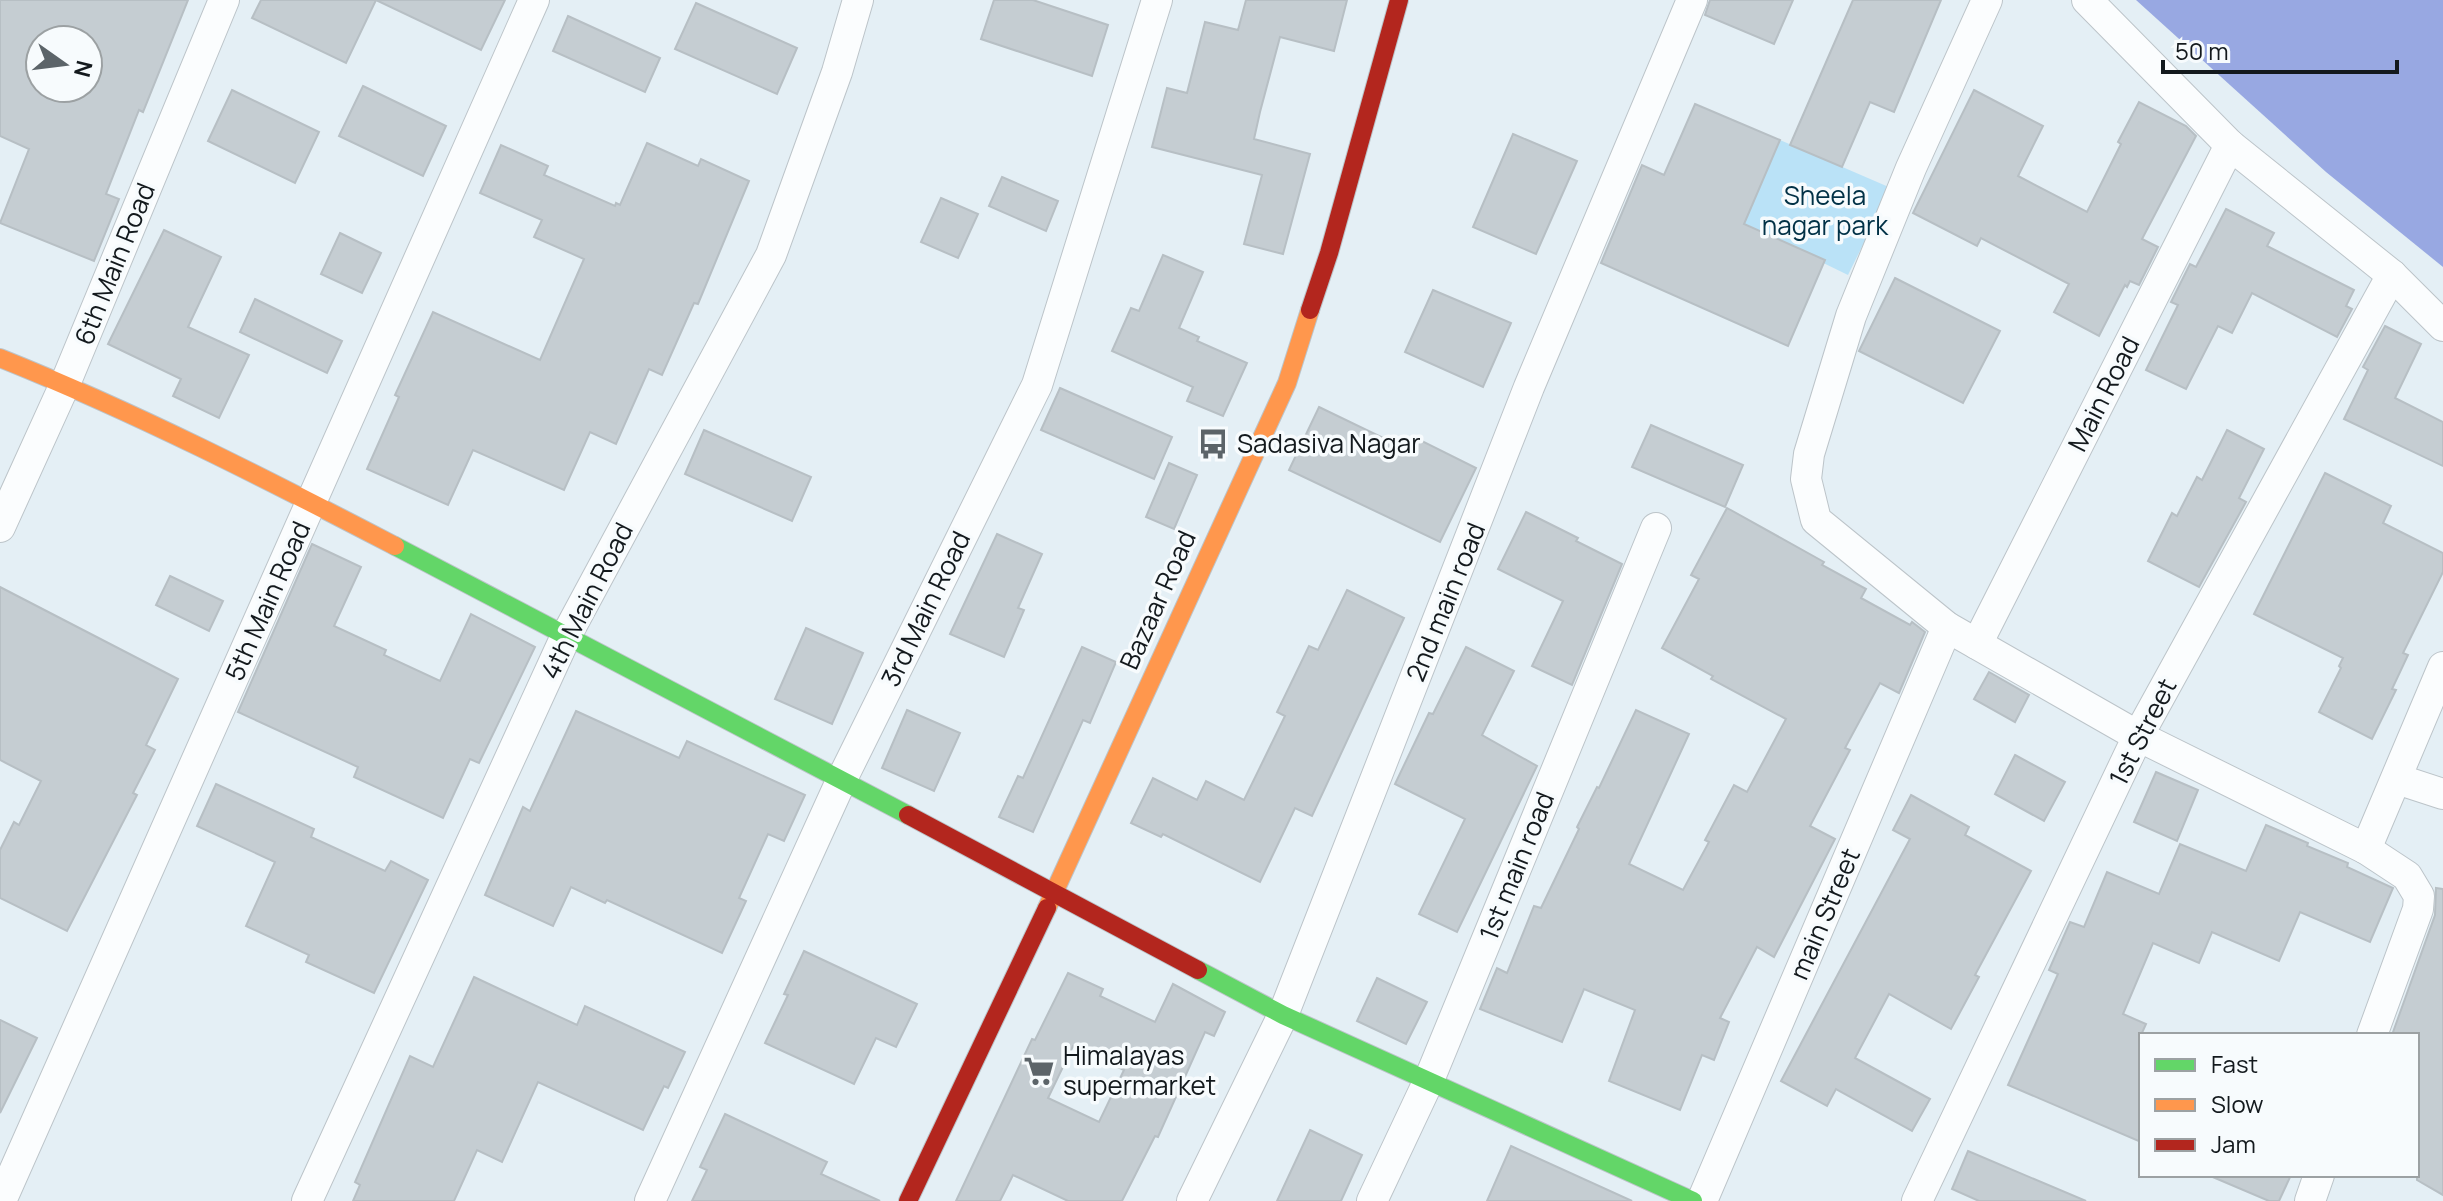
<svg xmlns="http://www.w3.org/2000/svg" width="2443" height="1201" viewBox="0 0 2443 1201" font-family="Manrope,sans-serif">
<rect width="100%" height="100%" fill="#e4eff5"/>
<path fill="#bae2f7" d="M1780,140L1891,188L1848,275L1737,221Z"/>
<path fill="#98a8e2" d="M2136,0H2443V267L2326,172Z"/>
<g fill="#c5cdd2" stroke="#b7bfc4" stroke-width="2" fill-rule="evenodd">
<path d="M0,0H188L143,112L139,110L106,194L119,199L94,261L0,223L29,149L0,136ZM40,40H88V88H40Z"/>
<path d="M261,0H505L481,50L376,0L346,63L252,18Z"/>
<path d="M994,0H1033L1108,25L1092,76L981,39Z"/>
<path d="M1246,0H1347L1334,51L1280,37L1260,112L1254,139L1310,154L1283,254L1244,244L1262,175L1152,147L1167,88L1187,93L1205,22L1238,30Z"/>
<path d="M1710,0H1793L1774,44L1705,15Z"/>
<path d="M1853,0H1941L1894,112L1870,102L1842,167L1790,145Z"/>
<path d="M696,3L797,48L777,94L675,49Z"/>
<path d="M568,16L660,58L645,92L553,51Z"/>
<path d="M363,86L446,126L423,176L339,136Z"/>
<path d="M232,90L319,132L295,183L208,141Z"/>
<path d="M1974,90L2043,126L2018,176L2087,212L2121,144L2118,142L2139,102L2186,126L2196,136L2142,239L2158,247L2139,285L2130,281L2127,287L2125,285L2099,336L2054,312L2069,284L1981,238L1977,246L1913,213Z"/>
<path d="M1695,104L1780,140L1744,224L1825,260L1788,346L1601,263L1642,165L1664,175Z"/>
<path d="M1513,134L1577,161L1536,254L1473,227Z"/>
<path d="M647,143L698,166L701,159L749,181L698,304L694,303L662,375L649,369L616,444L590,432L564,490L473,450L448,505L367,469L399,397L395,395L433,312L540,360L584,259L534,237L542,220L480,193L501,145L548,166L544,175L615,206L616,203L620,205Z"/>
<path d="M1002,177L1058,201L1046,231L989,206Z"/>
<path d="M941,198L978,214L958,258L921,242Z"/>
<path d="M2226,209L2274,233L2267,246L2354,290L2346,306L2352,309L2337,337L2252,293L2232,333L2218,326L2186,389L2146,370L2178,305L2171,302L2190,264L2196,267Z"/>
<path d="M164,230L221,257L188,327L249,355L219,418L173,396L181,379L108,344Z"/>
<path d="M340,233L381,253L362,293L321,274Z"/>
<path d="M1163,255L1203,272L1179,328L1199,337L1197,341L1247,363L1223,416L1187,401L1193,387L1112,351L1131,308L1139,311Z"/>
<path d="M1895,278L2000,331L1963,403L1859,351Z"/>
<path d="M1433,290L1511,323L1483,387L1405,352Z"/>
<path d="M255,299L342,341L327,373L240,332Z"/>
<path d="M2385,326L2421,344L2395,398L2443,422V466L2344,419L2368,370L2363,367Z"/>
<path d="M1060,388L1172,437L1154,479L1041,430Z"/>
<path d="M1319,407L1412,452L1418,439L1476,468L1440,542L1289,470Z"/>
<path d="M1651,425L1743,465L1725,507L1632,467Z"/>
<path d="M704,430L811,477L792,521L685,474Z"/>
<path d="M2227,430L2264,449L2239,498L2246,502L2199,587L2148,561L2172,513L2177,516L2197,477L2202,480Z"/>
<path d="M1169,463L1197,475L1174,529L1146,517Z"/>
<path d="M2325,473L2391,506L2383,523L2443,553V572L2403,653L2408,655L2392,689L2396,690L2372,739L2319,712L2341,668L2339,666L2343,658L2254,614Z"/>
<path d="M1727,508L1824,562L1822,565L1866,589L1861,598L1910,625L1912,622L1925,632L1899,693L1880,683L1845,748L1850,750L1810,826L1835,839L1774,957L1757,947L1720,1018L1729,1022L1714,1060L1702,1055L1680,1110L1609,1081L1635,1010L1584,989L1562,1042L1480,1009L1497,968L1507,973L1534,906L1541,908L1579,829L1577,827L1597,787L1599,788L1636,710L1689,734L1629,864L1683,890L1709,842L1705,840L1734,785L1747,792L1786,719L1711,679L1713,676L1662,648L1699,579L1691,575Z"/>
<path d="M1526,512L1578,538L1576,541L1622,564L1572,685L1532,666L1563,601L1498,569Z"/>
<path d="M997,534L1042,554L1018,608L1024,610L1004,657L950,634Z"/>
<path d="M312,544L361,567L334,626L386,650L384,655L440,681L471,614L535,647L479,763L470,759L443,818L354,777L358,767L238,712Z"/>
<path d="M170,576L223,601L209,631L156,605Z"/>
<path d="M0,587L178,679L146,745L155,750L133,793L137,795L67,931L0,898V850L14,822L19,825L41,781L0,760Z"/>
<path d="M1347,590L1404,618L1312,816L1295,808L1260,882L1163,834L1161,837L1131,823L1153,778L1197,800L1206,781L1244,800L1285,716L1277,712L1309,646L1318,650Z"/>
<path d="M806,628L863,653L832,724L775,699Z"/>
<path d="M1082,647L1116,662L1090,723L1083,720L1033,832L999,817L1018,776L1023,778Z"/>
<path d="M1466,647L1514,671L1482,735L1537,766L1457,932L1419,914L1465,819L1395,784L1429,713L1433,714Z"/>
<path d="M1989,672L2029,695L2015,722L1974,699Z"/>
<path d="M907,710L960,733L934,791L882,768Z"/>
<path d="M576,711L679,758L687,741L805,795L784,841L768,834L739,898L746,901L722,953L607,900L605,903L571,887L553,926L485,895L523,807L530,811Z"/>
<path d="M2015,755L2065,782L2044,821L1995,794Z"/>
<path d="M2156,772L2198,790L2177,841L2134,822Z"/>
<path d="M216,784L314,829L311,837L385,871L391,861L428,880L374,993L306,962L309,955L246,926L275,862L197,826Z"/>
<path d="M1911,795L1969,827L1965,835L2031,871L1975,975L1979,977L1951,1029L1889,994L1855,1058L1930,1099L1912,1131L1836,1089L1827,1106L1781,1081L1910,839L1893,830Z"/>
<path d="M2266,825L2308,843L2307,846L2348,863L2347,867L2393,888L2370,942L2300,912L2279,961L2212,932L2199,963L2153,943L2123,1014L2146,1024L2141,1035V1142L2008,1085L2058,974L2049,970L2070,922L2084,927L2107,872L2159,894L2180,844L2246,871Z"/>
<path d="M2436,888L2443,889V1195L2417,1180V1035H2392L2435,915Z"/>
<path d="M804,951L917,1004L896,1047L876,1038L854,1084L765,1043L788,995L784,994Z"/>
<path d="M1068,973L1103,989L1100,996L1155,1022L1173,984L1225,1012L1214,1036L1205,1032L1158,1137L1155,1136L1122,1201H1068L1013,1175L1000,1201H956L1032,1039L1035,1040ZM1073,1046L1124,1070L1099,1122L1048,1098Z"/>
<path d="M474,977L577,1025L585,1006L685,1052L668,1088L664,1086L643,1130L538,1082L502,1162L477,1150L454,1201H353L360,1185L355,1182L410,1056L433,1067Z"/>
<path d="M1377,978L1427,1002L1406,1044L1357,1021Z"/>
<path d="M0,1020L37,1038L0,1113Z"/>
<path d="M725,1114L827,1162L821,1174L880,1201H692L707,1170L700,1167Z"/>
<path d="M1310,1130L1362,1155L1341,1201H1277Z"/>
<path d="M1511,1146L1632,1201H1487Z"/>
<path d="M1968,1151L2086,1201H1979L1952,1189Z"/>
<path d="M2208,1175H2291L2279,1201H2269Z"/>
</g>
<g fill="none" stroke-linecap="round" stroke-linejoin="round">
<g stroke="#bcc4c9" stroke-width="32">
<g id="street">
<path d="M1987,0L1911,168L1851,316L1809,454L1806,479L1816,520L1947,627L2138,736L2366,849L2407,876L2419,896L2418,909L2372,1035"/>
<path d="M2087,0L2230,145L2392,275L2443,326"/>
<path d="M0,527L65,384L224,0"/>
<path d="M1977,644L2230,145"/>
<path d="M2397,779L2443,794"/>
<path d="M2366,849L2443,667"/>
<path d="M1,1201L534,0"/>
<path d="M307,1201L566,636L771,255L837,72L858,0"/>
<path d="M650,1201L842,779L1037,385L1157,0"/>
<path d="M1192,1201L1283,1015L1529,387L1692,0"/>
<path d="M1372,1201L1429,1080L1656,528"/>
<path d="M1702,1201L1947,627"/>
<path d="M1917,1201L2138,736L2392,275"/>
<path d="M2310,1201L2319,1175"/>
</g>
</g>
<g stroke="#bcc4c9" stroke-width="20">
<g id="fast">
<path d="M395,546L908,815"/>
<path d="M1198,970L1283,1015L1693,1201"/>
</g>
</g>
<g stroke="#bcc4c9" stroke-width="20">
<g id="slow">
<path d="M0,358C135,412 266,479 395,546"/>
<path d="M1047,908L1287,383L1310,310"/>
</g>
</g>
<g stroke="#bcc4c9" stroke-width="20">
<g id="jam">
<path d="M1310,310L1329,253L1399,0"/>
<path d="M908,815L1198,970"/>
<path d="M908,1201L1047,908"/>
</g>
</g>
<use href="#street" stroke="#fbfdfe" stroke-width="30"/>
<use href="#fast" stroke="#63d668" stroke-width="18"/>
<use href="#slow" stroke="#ff974d" stroke-width="18"/>
<use href="#jam" stroke="#b3261e" stroke-width="18"/>
</g>
<defs>
<g id="bus-bare" transform="scale(2.4)"><path d="M-5-6H5V4H4V6H2V4H-2V6H-4V4H-5ZM-3.5-4V0h7V-4ZM-3.5 1.2v1.5H-2V1.2ZM2 1.2v1.5H3.5V1.2Z" fill="#5c6469" stroke="#f7fbfd" stroke-width="2.5" paint-order="stroke"/></g>
<g id="supermarket-bare" transform="scale(2.4)"><path d="M-6-5.5h2.5l.6 2H6L4.5 2H-2.5L-4.4-4H-6ZM-1.5 3.2a1.3 1.3 0 1 0 .1 0ZM3 3.2a1.3 1.3 0 1 0 .1 0Z" fill="#5c6469" stroke="#f7fbfd" stroke-width="2.5" paint-order="stroke"/></g>
</defs>
<g fill-rule="evenodd">
<use href="#bus-bare" x="1213" y="444"/>
<use href="#supermarket-bare" x="1039" y="1071"/>
</g>
<g text-anchor="middle" stroke-width="7" stroke-linejoin="round" paint-order="stroke">
<g font-size="26" fill="#013146" stroke="#f7fbfd">
<text x="1825" y="205">Sheela<tspan x="1825" dy="30">nagar park</tspan></text>
</g>
<g font-size="26" fill="#13191d" stroke="#f7fbfd">
<text transform="translate(115 264) rotate(-68)" y="9">6th Main Road</text>
<text transform="translate(2104 394) rotate(-63)" y="9">Main Road</text>
<text transform="translate(1158 600) rotate(-66)" y="9">Bazaar Road</text>
<text transform="translate(268 601) rotate(-66)" y="9">5th Main Road</text>
<text transform="translate(587 601) rotate(-63)" y="9">4th Main Road</text>
<text transform="translate(1446 602) rotate(-68)" y="9">2nd main road</text>
<text transform="translate(926 609) rotate(-64)" y="9">3rd Main Road</text>
<text transform="translate(2143 732) rotate(-63)" y="9">1st Street</text>
<text transform="translate(1517 866) rotate(-68)" y="9">1st main road</text>
<text transform="translate(1825 914) rotate(-67)" y="9">main Street</text>
</g>
<g font-size="26" fill="#13191d" stroke="#f7fbfd" text-anchor="start">
<text x="1237" y="453">Sadasiva Nagar</text>
<text x="1063" y="1065">Himalayas<tspan x="1063" dy="30">supermarket</tspan></text>
</g>
</g>
<rect x="2139" y="1033" width="280" height="144" fill="#f7fbfd" stroke="#9ca1a3" stroke-width="2"/>
<rect x="2155" y="1059" width="40" height="12" fill="#63d668" stroke="#9ca1a3" stroke-width="2"/>
<text x="2211" y="1073" font-size="24" fill="#13191d">Fast</text>
<rect x="2155" y="1099" width="40" height="12" fill="#ff974d" stroke="#9ca1a3" stroke-width="2"/>
<text x="2211" y="1113" font-size="24" fill="#13191d">Slow</text>
<rect x="2155" y="1139" width="40" height="12" fill="#b3261e" stroke="#9ca1a3" stroke-width="2"/>
<text x="2211" y="1153" font-size="24" fill="#13191d">Jam</text>
<g transform="translate(64 64) rotate(104)"><circle r="38" fill="#f7fbfd" stroke="#9ca1a3" stroke-width="2"/>
<path d="M0-6L14 30L0 20L-14 30Z" fill="#5c6469"/>
<text y="-12" font-size="22" font-weight="bold" text-anchor="middle" fill="#13191d">N</text>
</g>
<path d="M2163 60v12h234v-12" fill="none" stroke="#13191d" stroke-width="4"/>
<text x="2175" y="60" font-size="24" fill="#13191d" stroke="#f7fbfd" stroke-width="6" paint-order="stroke">50 m</text>
</svg>
